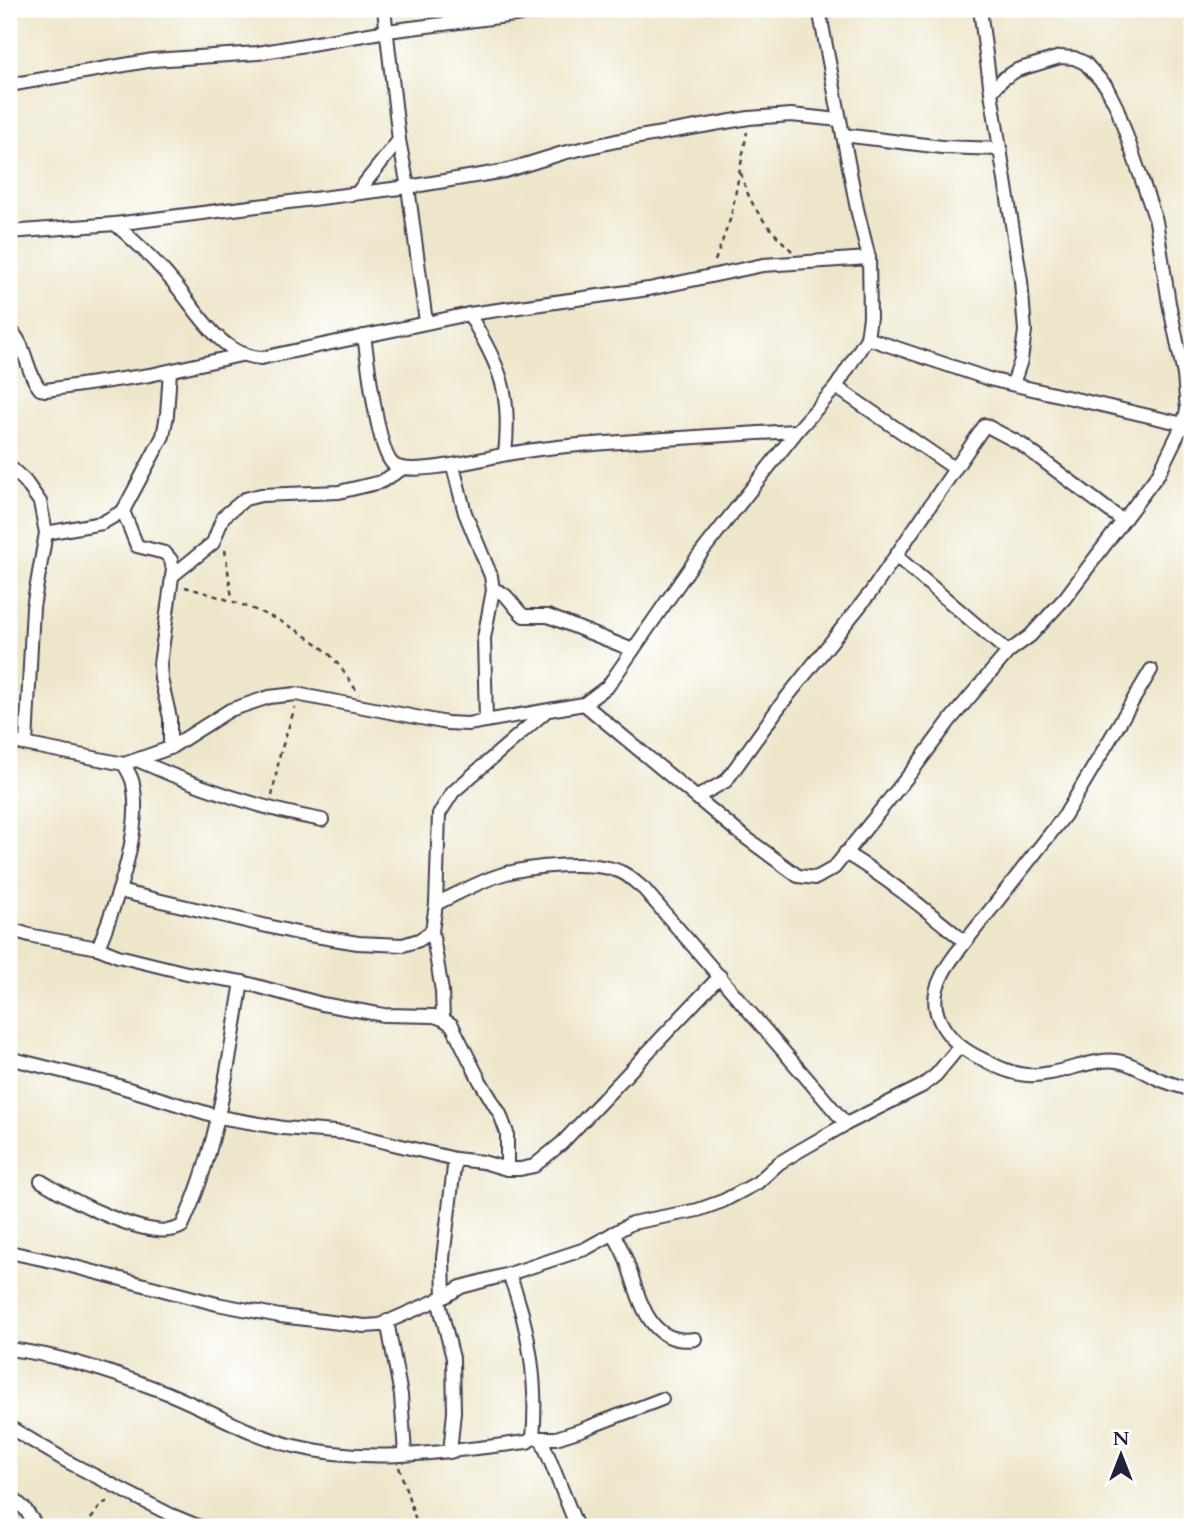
<svg xmlns="http://www.w3.org/2000/svg" width="1201" height="1536" viewBox="0 0 1201 1536" font-family="Cardo,serif">
<rect width="100%" height="100%" fill="#fff"/>
<filter id="ink" filterUnits="userSpaceOnUse"><feTurbulence type="fractalNoise" baseFrequency=".0143" numOctaves="2"/><feDisplacementMap in="SourceGraphic" scale="14" xChannelSelector="R" yChannelSelector="G"/><feConvolveMatrix kernelMatrix="1 2 1 2 8 2 1 2 1" color-interpolation-filters="sRGB"/></filter>
<filter id="wash" filterUnits="userSpaceOnUse"><feTurbulence type="fractalNoise" baseFrequency=".00686" numOctaves="4" result="noise"/><feDisplacementMap in="SourceGraphic" scale="28" xChannelSelector="R" yChannelSelector="G"/><feGaussianBlur stdDeviation="1.57" result="paint"/><feColorMatrix in="noise" values="0 0 0 0 0 0 0 0 0 0 0 0 0 0 0 0 0 1.4 0 .05"/><feComposite in="paint" operator="in"/></filter>
<g filter="url(#wash)">
<rect width="100%" height="100%" fill="#eee6ca"/>
</g>
<g filter="url(#ink)">
<g fill="none" stroke-linecap="round" stroke-linejoin="round">
<g stroke="#413f50" stroke-width="16">
<g id="street">
<path d="M384,9L399,140L408,187L426,322"/>
<path d="M980,9L991,92L1021,281L1025,331L1021,360L1013,384"/>
<path d="M9,85L153,60L258,53L387,31L563,9"/>
<path d="M843,135L942,147L1000,149"/>
<path d="M357,193L399,140"/>
<path d="M115,224C136,242 156,261 173,282C197,310 220,356 261,358L469,314L649,289L763,265L869,258"/>
<path d="M9,232L115,224L408,187L505,171L563,153L616,141L749,118L791,115L839,120"/>
<path d="M469,314C500,368 512,391 505,454"/>
<path d="M9,329C27,344 25,371 40,389L46,390L150,375L241,355"/>
<path d="M364,336C368,360 377,453 394,465C409,475 469,462 488,458C532,448 576,445 621,442C680,438 738,434 797,431"/>
<path d="M867,338L989,379L1192,426"/>
<path d="M836,387L954,468"/>
<path d="M9,466L25,481L40,502L46,533L33,607L26,744"/>
<path d="M453,466L465,513L491,576L493,590L484,638L486,721"/>
<path d="M123,511L137,546L165,553L171,560L173,570L160,664L161,679L170,718V748"/>
<path d="M46,533L102,523L123,511L163,436L167,415L170,371"/>
<path d="M896,556L1008,652"/>
<path d="M172,576L213,543L223,517L245,499L261,495L339,492L381,482L402,469"/>
<path d="M493,590C509,592 512,607 524,616H548L633,650"/>
<path d="M1151,670L1065,815L955,955C950,962 944,970 941,978C923,1014 951,1045 982,1059C996,1066 1011,1074 1027,1075C1056,1077 1094,1057 1117,1061C1133,1063 1147,1074 1161,1080C1171,1084 1182,1087 1192,1090"/>
<path d="M584,704L738,832L798,876L816,878L834,868L913,770L951,719L1008,652L1030,636L1065,598L1159,473L1183,424L1187,410L1184,375L1169,303L1156,221L1117,108L1106,86L1085,63L1074,58L1060,57L1017,70L1003,79L991,92"/>
<path d="M9,741L124,764L170,748L230,710L269,697L296,694L447,723L468,724L584,704L608,686L694,562L797,431L836,387L867,338L870,317L869,258L857,209L819,9"/>
<path d="M137,760C197,787 257,808 322,820"/>
<path d="M697,797L726,781L779,707L871,592L985,425L1021,444L1123,521"/>
<path d="M845,853C888,878 927,911 965,942"/>
<path d="M119,891L297,933L358,943L403,945L419,940L432,931"/>
<path d="M436,904C457,894 478,882 500,875C529,866 595,859 623,873C631,877 637,884 644,889L846,1124"/>
<path d="M9,929L33,936L98,948L118,956L187,973L242,982L322,1004L384,1015L434,1016L443,1019L452,1025L480,1081L500,1114L507,1133V1169"/>
<path d="M98,948C115,906 143,829 133,784C132,777 127,770 124,764"/>
<path d="M443,1019L442,991L432,931L436,904L439,814L453,792L544,713"/>
<path d="M9,1058L109,1083L219,1117L283,1128L348,1133L455,1159L483,1162L507,1169H520L534,1166L562,1143L720,976"/>
<path d="M41,1181C68,1198 153,1245 182,1226C218,1150 228,1064 242,982"/>
<path d="M613,1233C617,1241 622,1249 625,1257C639,1292 645,1347 695,1339"/>
<path d="M9,1252L56,1262L217,1304L280,1316L365,1326L380,1325L444,1297L461,1287L509,1274L585,1249L632,1223L698,1210L723,1201L757,1183L779,1163L799,1151L846,1124L922,1086L936,1075L960,1046"/>
<path d="M444,1297L443,1258L455,1159"/>
<path d="M438,1299L453,1358L454,1412L450,1452"/>
<path d="M387,1321L401,1395L405,1454"/>
<path d="M9,1349C59,1355 115,1373 162,1391C207,1408 247,1435 294,1446C370,1465 451,1451 527,1442L533,1438C538,1383 529,1325 509,1274"/>
<path d="M9,1427L70,1463L171,1515L200,1527"/>
<path d="M533,1438H556L581,1430L662,1399"/>
<path d="M541,1438L577,1527"/>
<path d="M9,1495L25,1509L37,1527"/>
</g>
</g>
<g stroke="#413f50" stroke-width="2.5" stroke-dasharray="5 5" stroke-linecap="butt">
<path d="M741,173C749,207 768,228 792,251"/>
<path d="M715,261L731,217L747,132"/>
<path d="M225,550L232,598"/>
<path d="M185,587C232,600 288,618 326,651C339,663 349,680 359,694"/>
<path d="M272,796L280,754L295,707"/>
<path d="M399,1467L418,1527"/>
<path d="M85,1527L102,1504L111,1500"/>
</g>
<use href="#street" stroke="#fff" stroke-width="12"/>
</g>
</g>
<rect width="1201" height="1536" fill="none" stroke="#fff" stroke-width="35"/>
<g transform="translate(1121 1455)" stroke="#ffffff" stroke-width="5" paint-order="stroke">
<path d="M0-5L12 26L0 18L-12 26Z" fill="#22223b"/>
<text y="-10" font-size="19" font-weight="bold" text-anchor="middle" fill="#22223b">N</text>
</g>
</svg>
